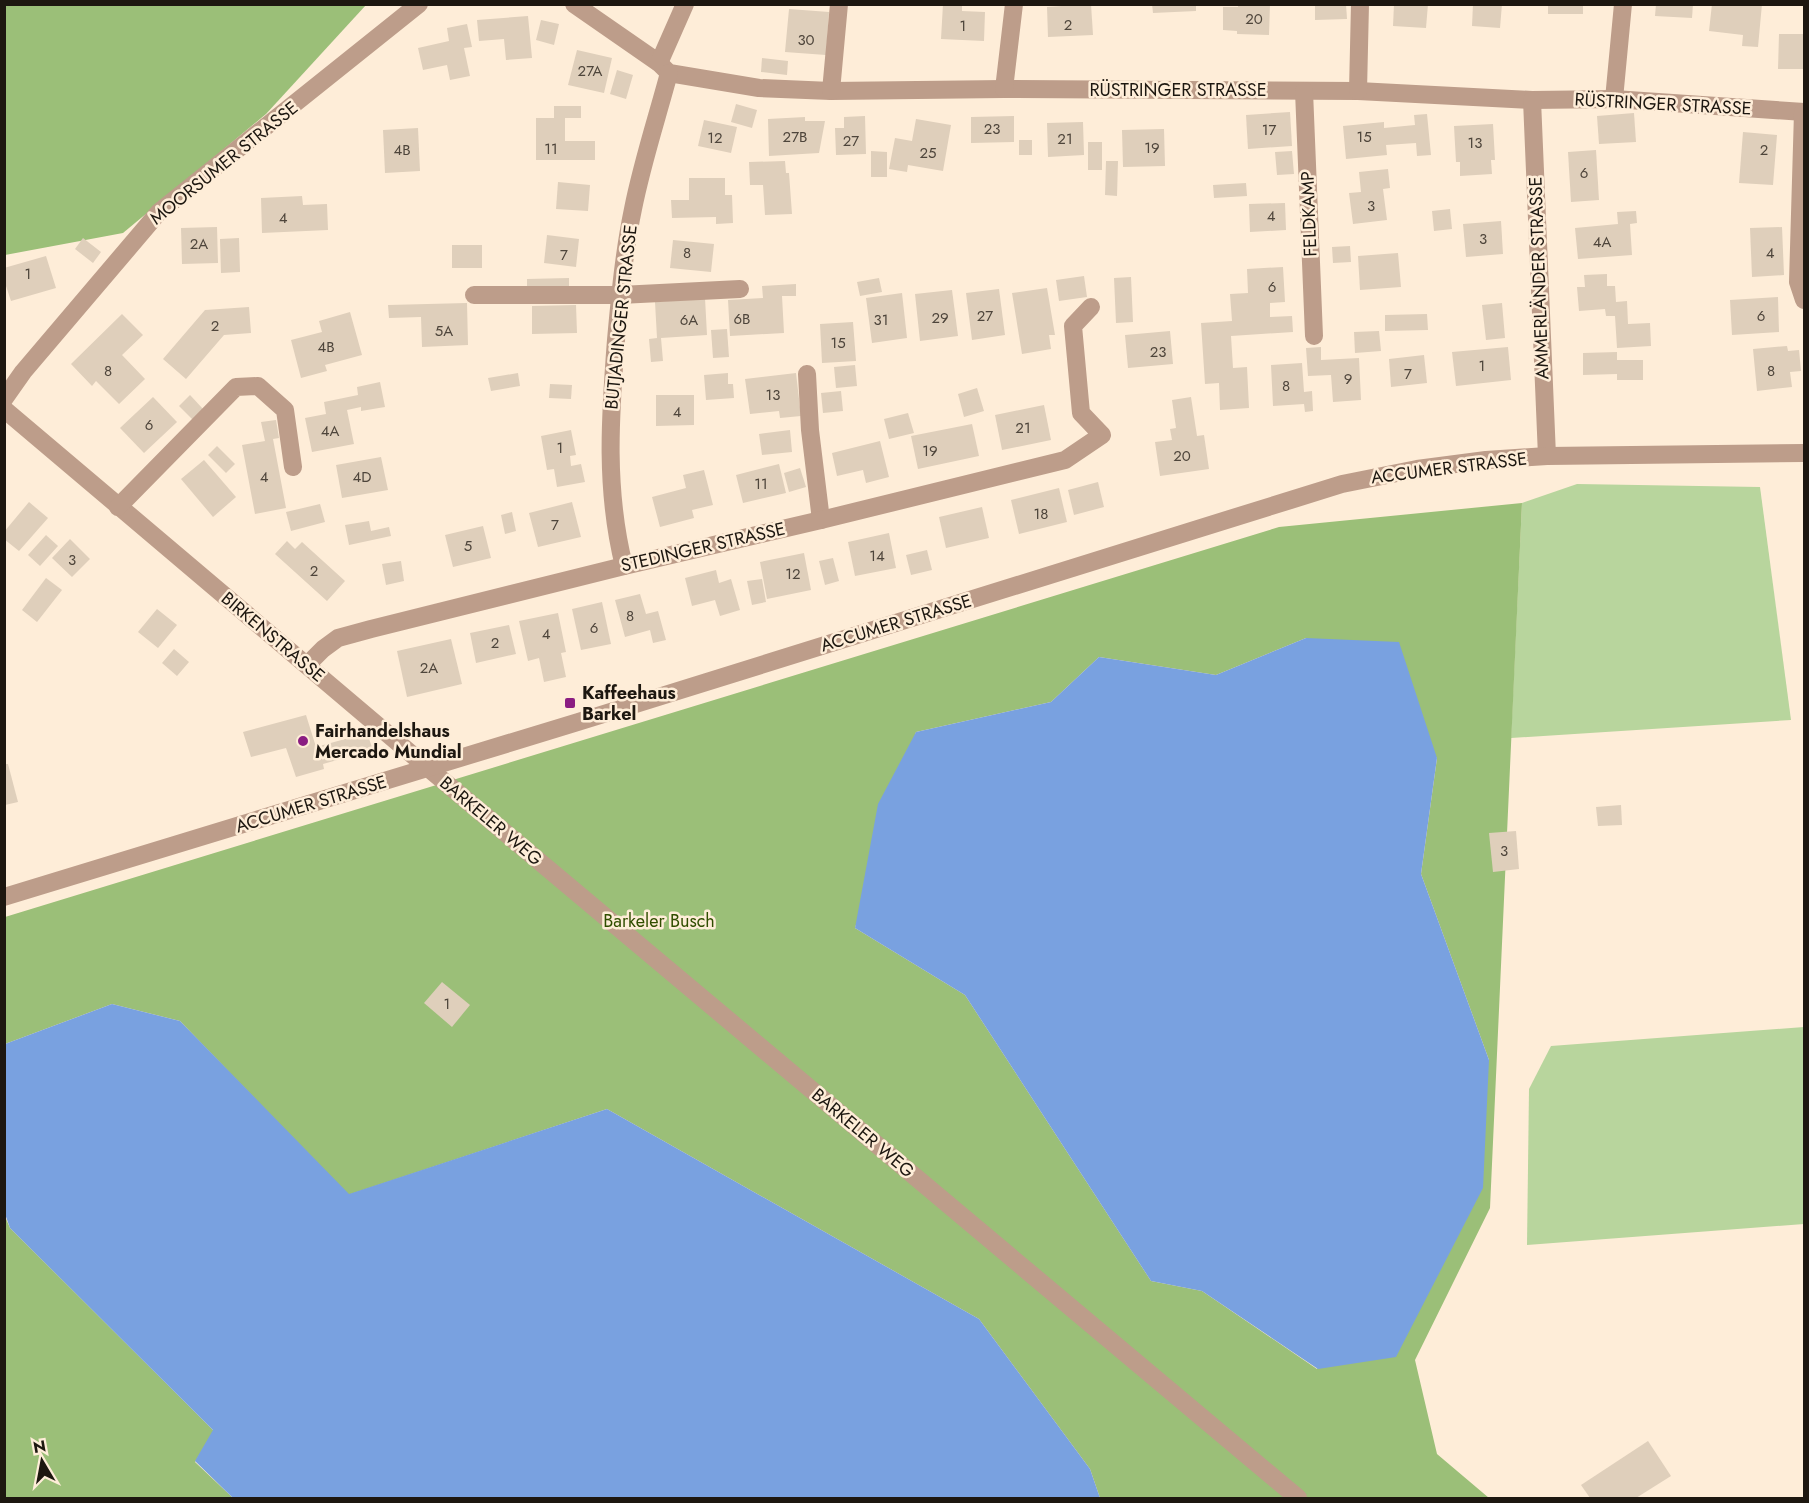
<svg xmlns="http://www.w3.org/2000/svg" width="1809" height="1503" viewBox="0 0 1809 1503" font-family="Jost,sans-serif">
<rect width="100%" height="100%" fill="#feedd8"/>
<g fill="#b8d59d">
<path d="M1577,484L1760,487L1791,720L1511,738L1522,503Z"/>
<path d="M1804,1027V1224L1527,1245L1529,1089L1551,1046Z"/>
</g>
<g fill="#9bbf78" fill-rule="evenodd">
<path d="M5,5H366L266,114L123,233L5,255Z"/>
<path d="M1522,503L1490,1208L1415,1360L1437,1454L1489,1498H1100L1090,1469L979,1319L607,1109L348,1195L180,1021L112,1004L5,1044V917L1279,527ZM1306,638L1437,758L1421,874L1489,1060L1317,1369L1202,1291L1151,1281L965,995L855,928L916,732L1051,702L1099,657L1216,675Z"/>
<path d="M4,1214L10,1228L214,1431L195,1462L233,1498H5Z"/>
</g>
<g fill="#79a1e0">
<path d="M1306,638L1399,642L1437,758L1421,874L1489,1060L1483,1188L1396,1357L1318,1369L1202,1291L1151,1281L965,995L855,928L878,804L916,732L1051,702L1099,657L1216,675Z"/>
<path d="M112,1004L180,1021L349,1194L607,1109L979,1319L1090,1469L1100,1498H233L195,1461L213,1430L10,1228L5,1214V1044Z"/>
</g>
<g fill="#dfcfbb">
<path d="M943,4H962V11L985,12L984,41L941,39Z"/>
<path d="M1091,4L1093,35L1048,37L1047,7Z"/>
<path d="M1152,4H1196V11L1153,13Z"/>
<path d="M1238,4H1270L1269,35L1237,34V31L1223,30V7H1238Z"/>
<path d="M1315,4H1346L1347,19L1315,20Z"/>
<path d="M1394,4H1428L1426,28L1393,26Z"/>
<path d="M1473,4H1502L1500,28L1472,26Z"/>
<rect x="1548" y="4" width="35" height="10"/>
<path d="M1656,4H1693L1692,18L1655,16Z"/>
<path d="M1712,4H1762L1758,47L1742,46L1743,35L1709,31Z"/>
<path d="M789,9L829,12L826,55L785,52Z"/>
<path d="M528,16L532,58L506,60L504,39L479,41L477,20Z"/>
<path d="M541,20L559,24L554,45L536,40Z"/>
<path d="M467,24L472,47L464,48L470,76L450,80L447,65L423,70L418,48L449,41L447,28Z"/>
<path d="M1779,34H1804V69H1778Z"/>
<path d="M577,50L612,58L604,93L568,85Z"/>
<path d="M762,58L788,61L787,75L761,72Z"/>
<path d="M617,70L633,75L626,99L610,94Z"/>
<path d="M736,104L757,110L752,128L731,122Z"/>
<path d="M554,106H581V118H565V141H595V160H536V118H554Z"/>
<path d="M1290,112L1292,146L1248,149L1246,115Z"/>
<path d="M1634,113L1636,142L1599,144L1597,116Z"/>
<path d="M1427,114L1431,155L1417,156L1416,143L1386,145L1387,155L1346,159L1343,126L1384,122V128L1415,125L1414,115Z"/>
<path d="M865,116L866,154L836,155L835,128H844V117Z"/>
<path d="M1014,116V142L971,143V117Z"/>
<path d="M805,117V121H825L819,153L769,156L768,119Z"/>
<path d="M916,119L951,125L943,171L908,165L907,172L889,169L895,138L912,141Z"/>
<path d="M704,120L737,127L731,153L698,146Z"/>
<path d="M1083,122L1084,155L1048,157L1047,123Z"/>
<path d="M1493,124L1495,160H1491L1492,174L1460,176V162H1456L1454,126Z"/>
<path d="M418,128L420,171L385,173L383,130Z"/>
<path d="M1164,129L1165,166L1123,167L1122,130Z"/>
<path d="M1743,132L1777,135L1773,185L1739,183Z"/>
<rect x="1019" y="140" width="13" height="15"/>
<rect x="1088" y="142" width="14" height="28"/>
<path d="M1596,150L1599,200L1571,202L1568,152Z"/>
<path d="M871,151L887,152V177H871Z"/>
<path d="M1292,151L1294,174L1277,175L1275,152Z"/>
<path d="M785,161L786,173H789L792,214L765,215L763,185H750L749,162Z"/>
<path d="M1106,161H1118L1117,196L1105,195Z"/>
<path d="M1388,169L1390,188L1383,189L1387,220L1353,224L1349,193L1361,192L1359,172Z"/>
<path d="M689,178H725V195H732L733,223L716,224V217L672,218L671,200H689Z"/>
<path d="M558,182L590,185L588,211L556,209Z"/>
<path d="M1246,183L1247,196L1214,198L1213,185Z"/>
<path d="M302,196L303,205L327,204L328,230L262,233L261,198Z"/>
<path d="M1285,203L1286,230L1250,232L1249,204Z"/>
<path d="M1450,209L1452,229L1434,231L1432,211Z"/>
<path d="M1636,211L1637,223L1630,224L1632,255L1578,259L1575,228L1618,224L1617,212Z"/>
<path d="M1501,221L1503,254L1466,257L1463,224Z"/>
<path d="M217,227L218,263L182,264L181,228Z"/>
<path d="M1782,227L1784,275L1752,277L1750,228Z"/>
<path d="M547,235L579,239L576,267L544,263Z"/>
<path d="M83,238L101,252L93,263L75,249Z"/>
<path d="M239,238L240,272L221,273L220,239Z"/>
<path d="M673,240L714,244L711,272L670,268Z"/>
<rect x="452" y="245" width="30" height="23"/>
<path d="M1350,246L1351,262L1333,263L1332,247Z"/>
<path d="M1398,253L1401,287L1360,290L1358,256Z"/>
<path d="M46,256L56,288L11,301L4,280V268Z"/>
<path d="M1283,267L1285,302L1270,303V317L1292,316L1293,332L1231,336L1233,368L1247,367L1249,408L1220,410L1219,383L1205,384L1201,323L1232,321L1230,294L1248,293L1247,269Z"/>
<path d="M1607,274V286H1615L1616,302L1627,301L1628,324L1650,323L1651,346L1617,348L1615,316H1606L1605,309L1579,311L1577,287H1585L1584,275Z"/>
<path d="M1084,276L1087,297L1059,301L1056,280Z"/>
<path d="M1131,277L1133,322L1116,323L1114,278Z"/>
<path d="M569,278V289L527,290V279Z"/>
<path d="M879,278L882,292L860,296L857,282Z"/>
<path d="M796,284V296H782L784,333L730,336L728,300L763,298L762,286Z"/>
<path d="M1047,288L1055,335H1049L1051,349L1022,354L1012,293Z"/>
<path d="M999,289L1005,335L972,340L966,293Z"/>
<path d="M952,290L958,336L920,341L915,294Z"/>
<path d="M902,293L907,338L872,343L866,298Z"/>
<path d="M1778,297L1779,332L1732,335L1730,300Z"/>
<path d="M705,298L707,335L661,338L663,361L651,362L649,339L657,338L655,302Z"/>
<path d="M467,303L468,345L422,347L421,317L389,318L388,305Z"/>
<path d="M1502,303L1505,338L1486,340L1482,305Z"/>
<path d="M576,305L577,333L532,334V306Z"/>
<path d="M249,307L251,333L224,335L186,379L163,359L205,310Z"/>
<path d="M350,312L362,355L325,365L327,371L301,378L291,340L322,332L319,321Z"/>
<path d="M122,314L143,335L122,355L145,379L119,404L96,381L92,386L71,364Z"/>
<path d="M1427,314L1428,330L1385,331V315Z"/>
<path d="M853,322L856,361L822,363L820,324Z"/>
<path d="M727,329L729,357L713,358L711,330Z"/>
<path d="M1170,331L1173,364L1128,368L1125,335Z"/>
<path d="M1379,331L1381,351L1355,353L1354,332Z"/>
<path d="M1787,346L1788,351L1799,350L1801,371L1790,372L1792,387L1757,391L1753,349Z"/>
<path d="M1321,347V360L1359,358L1361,400L1333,402L1331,375L1308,376L1306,348Z"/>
<path d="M1508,347L1511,380L1456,386L1452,352Z"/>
<path d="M1617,352V360H1643V380H1617V374L1583,375V353Z"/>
<path d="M1424,355L1427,383L1391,387L1389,359Z"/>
<path d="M1302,363L1304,392L1312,391L1313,411L1305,412L1304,404L1273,406L1271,365Z"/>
<path d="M855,365L857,386L836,388L834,367Z"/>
<path d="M518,373L520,386L491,391L488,378Z"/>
<path d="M728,373V384H733L734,398L706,400L704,375Z"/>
<path d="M796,373L801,416L780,418L779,411L750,414L745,379Z"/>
<path d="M380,382L385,407L361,411V407L347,410L354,444L312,452L305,418L326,414L324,402L358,395L357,387Z"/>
<path d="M550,384L572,385L571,399L549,398Z"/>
<path d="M977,388L984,411L964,417L958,394Z"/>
<path d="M841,391L843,411L823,413L821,393Z"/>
<path d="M190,395L204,410L193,420L179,406Z"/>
<path d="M656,395H694V425L656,426Z"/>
<path d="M153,397L177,422L144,453L120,428Z"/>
<path d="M1191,397L1197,436L1204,435L1209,469L1160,476L1155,442L1172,440L1170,429L1176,428L1172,400Z"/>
<path d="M1044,405L1051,440L1002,450L995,415Z"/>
<path d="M908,413L914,433L889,439L884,419Z"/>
<path d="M276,420L279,438L273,439L286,508L255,514L242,445L265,441L261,422Z"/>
<path d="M972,424L979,456L918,469L911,436Z"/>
<path d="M571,430L576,455L570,456L571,466L581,464L585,482L557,487L554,469L547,470L541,436Z"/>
<path d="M790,430L792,452L762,455L759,434Z"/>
<path d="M880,441L889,477L866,483L863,470L837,476L832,453Z"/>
<path d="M217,446L235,464L226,473L208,455Z"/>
<path d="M381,457L388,490L342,498L336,465Z"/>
<path d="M204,460L236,497L213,517L181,479Z"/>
<path d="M779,464L786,493L743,503L736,475Z"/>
<path d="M800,468L806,487L789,492L784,473Z"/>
<path d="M704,470L713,505L692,510L694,518L660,527L652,497L686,488L683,475Z"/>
<path d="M1098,482L1104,507L1074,515L1068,490Z"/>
<path d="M1059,488L1067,522L1019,534L1011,500Z"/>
<path d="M29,502L48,518L19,551L4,539V532Z"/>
<path d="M572,502L581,537L538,547L529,513Z"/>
<path d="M320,504L325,522L291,531L286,512Z"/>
<path d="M982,507L989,538L946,548L939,517Z"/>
<path d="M512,512L516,531L505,534L501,515Z"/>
<path d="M369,521L371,531L389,527L391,536L349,545L345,525Z"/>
<path d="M483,526L491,558L453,567L445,535Z"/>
<path d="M889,533L896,568L855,576L848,542Z"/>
<path d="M46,535L58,546L40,566L28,555Z"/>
<path d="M70,539L90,559L72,577L52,558Z"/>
<path d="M287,541L295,549L302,542L345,581L327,601L275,554Z"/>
<path d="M927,550L932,570L911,575L906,555Z"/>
<path d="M804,553L811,590L767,599L760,562Z"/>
<path d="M833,558L839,581L825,585L819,561Z"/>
<path d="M401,561L404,581L386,585L382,564Z"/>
<path d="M716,570L719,583L731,579L740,610L720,616L715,600L692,606L685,578Z"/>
<path d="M46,578L62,590L37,622L22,610Z"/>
<path d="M762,579L766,602L752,605L747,581Z"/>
<path d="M640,594L646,614L658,611L666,640L653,643L650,630L625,637L615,600Z"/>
<path d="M602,602L611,644L581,650L572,609Z"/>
<path d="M157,609L177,625L158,648L138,632Z"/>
<path d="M558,613L566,652L561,653L566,677L544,682L539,658L528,661L519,621Z"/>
<path d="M509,625L516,654L476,663L470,633Z"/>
<path d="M451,639L462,684L407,697L397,651Z"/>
<path d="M174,649L189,662L177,676L162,663Z"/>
<path d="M306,715L316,747L367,733L373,750L323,764L324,769L296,777L286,748L251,757L243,732Z"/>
<path d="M5,764H8L18,802L5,805Z"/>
<path d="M1621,805L1622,825L1598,826L1596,807Z"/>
<path d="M1516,831L1519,869L1493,872L1489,833Z"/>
<path d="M442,982L470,1005L452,1027L424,1003Z"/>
<path d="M1648,1441L1671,1476L1636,1498H1590L1581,1485Z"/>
</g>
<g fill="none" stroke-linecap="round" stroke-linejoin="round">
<g stroke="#bd9d8a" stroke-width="18">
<path d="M574,4L659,63L669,73L759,88L831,91L1004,89L1358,91L1532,100L1614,99L1804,112"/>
<path d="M659,63L685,4"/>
<path d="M1004,89L1014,4"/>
<path d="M831,91L839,4"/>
<path d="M1304,91L1314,336"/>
<path d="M1358,91L1360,4"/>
<path d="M1614,99L1623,4"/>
<path d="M1532,100L1547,456"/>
<path d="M1803,112L1798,282L1804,300"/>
<path d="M474,295H620L740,289"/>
<path d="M807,374L810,430L821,520"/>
<path d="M4,399L23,372L159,212L419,4"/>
<path d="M4,409L428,768L1298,1498"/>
<path d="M118,507L236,387L258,386L285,410L293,467"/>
<path d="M624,566C605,490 610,417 616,340C620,296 624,252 633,209C642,163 657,118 669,73"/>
<path d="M307,665L323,649L338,638L371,629L624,566L821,520L1065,460L1102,435L1081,413L1073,326L1091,307"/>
<path d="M4,897L578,722L1342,484L1417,469L1486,460L1547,456L1804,453"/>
</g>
</g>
<g fill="#8a1d82" stroke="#feedd8" stroke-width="2">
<rect x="564" y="697" width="12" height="12" rx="3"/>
<circle cx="303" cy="741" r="6"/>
</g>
<g text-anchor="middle" stroke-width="5" stroke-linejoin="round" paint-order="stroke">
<g font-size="15" fill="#4e453b">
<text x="1254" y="24">20</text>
<text x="1068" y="30">2</text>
<text x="963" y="31">1</text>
<text x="806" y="45">30</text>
<text x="590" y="76">27A</text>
<text x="992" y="134">23</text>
<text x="1269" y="135">17</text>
<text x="795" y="142">27B</text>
<text x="1364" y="142">15</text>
<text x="715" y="143">12</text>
<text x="1065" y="144">21</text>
<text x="851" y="146">27</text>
<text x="1475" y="148">13</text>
<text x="1152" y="153">19</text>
<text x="551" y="154">11</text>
<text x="402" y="155">4B</text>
<text x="1764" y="155">2</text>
<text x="928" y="158">25</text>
<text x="1584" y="178">6</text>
<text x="1371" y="211">3</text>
<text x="1271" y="221">4</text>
<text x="283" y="223">4</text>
<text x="1483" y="244">3</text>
<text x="1602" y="247">4A</text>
<text x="199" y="249">2A</text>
<text x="687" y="258">8</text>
<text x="1770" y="258">4</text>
<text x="564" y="260">7</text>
<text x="28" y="279">1</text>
<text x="1272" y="292">6</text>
<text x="985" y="321">27</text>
<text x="1761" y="321">6</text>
<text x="940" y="323">29</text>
<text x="742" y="324">6B</text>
<text x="689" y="325">6A</text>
<text x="881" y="325">31</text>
<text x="215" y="331">2</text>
<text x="444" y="336">5A</text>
<text x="838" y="348">15</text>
<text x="326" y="352">4B</text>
<text x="1158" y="357">23</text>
<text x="1482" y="371">1</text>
<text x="108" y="376">8</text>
<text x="1771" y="376">8</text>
<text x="1408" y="379">7</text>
<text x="1348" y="384">9</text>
<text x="1286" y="391">8</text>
<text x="773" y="400">13</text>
<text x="677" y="417">4</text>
<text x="149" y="430">6</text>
<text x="1023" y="433">21</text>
<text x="330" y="436">4A</text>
<text x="560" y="453">1</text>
<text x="930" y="456">19</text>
<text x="1182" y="461">20</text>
<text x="264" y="482">4</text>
<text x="362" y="482">4D</text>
<text x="761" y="489">11</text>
<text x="1041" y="519">18</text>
<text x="555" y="530">7</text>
<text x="468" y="551">5</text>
<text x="877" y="561">14</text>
<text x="72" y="565">3</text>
<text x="314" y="576">2</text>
<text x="793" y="579">12</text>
<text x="630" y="621">8</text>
<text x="594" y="633">6</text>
<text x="546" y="639">4</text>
<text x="495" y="648">2</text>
<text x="429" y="673">2A</text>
<text x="1504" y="856">3</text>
<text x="447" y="1009">1</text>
</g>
<g font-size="18" fill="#1d1710" stroke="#feedd8">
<text x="1178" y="96">RÜSTRINGER STRASSE</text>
<text transform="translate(1663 104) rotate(3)" y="6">RÜSTRINGER STRASSE</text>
<text transform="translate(224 163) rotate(-39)" y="6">MOORSUMER STRASSE</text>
<text transform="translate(1309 214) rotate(-92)" y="6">FELDKAMP</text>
<text transform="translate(1539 278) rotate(-92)" y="6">AMMERLÄNDER STRASSE</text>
<text transform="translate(621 317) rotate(-84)" y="6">BUTJADINGER STRASSE</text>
<text transform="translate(1449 468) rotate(-7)" y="6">ACCUMER STRASSE</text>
<text transform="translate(703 547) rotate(-13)" y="6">STEDINGER STRASSE</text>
<text transform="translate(896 623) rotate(-17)" y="6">ACCUMER STRASSE</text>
<text transform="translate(273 637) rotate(40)" y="6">BIRKENSTRASSE</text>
<text transform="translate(311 804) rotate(-17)" y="6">ACCUMER STRASSE</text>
<text transform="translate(491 821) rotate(40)" y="6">BARKELER WEG</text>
<text transform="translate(863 1133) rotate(40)" y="6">BARKELER WEG</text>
</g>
<g font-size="18" font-weight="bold" fill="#1d1710" stroke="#feedd8" text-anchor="start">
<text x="582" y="699">Kaffeehaus<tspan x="582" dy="21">Barkel</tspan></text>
<text x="315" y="737">Fairhandelshaus<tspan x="315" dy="21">Mercado Mundial</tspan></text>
</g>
<g font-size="18" fill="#304e00" stroke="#feedd8">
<text x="659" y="927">Barkeler Busch</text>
</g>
</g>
<rect width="1809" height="1503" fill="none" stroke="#1d1710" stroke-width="12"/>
<g transform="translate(42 1461) rotate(350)" stroke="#feedd8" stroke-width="4.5" paint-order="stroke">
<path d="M0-4.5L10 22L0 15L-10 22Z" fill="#1d1710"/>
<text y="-9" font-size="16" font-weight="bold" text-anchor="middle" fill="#1d1710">N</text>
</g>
</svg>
